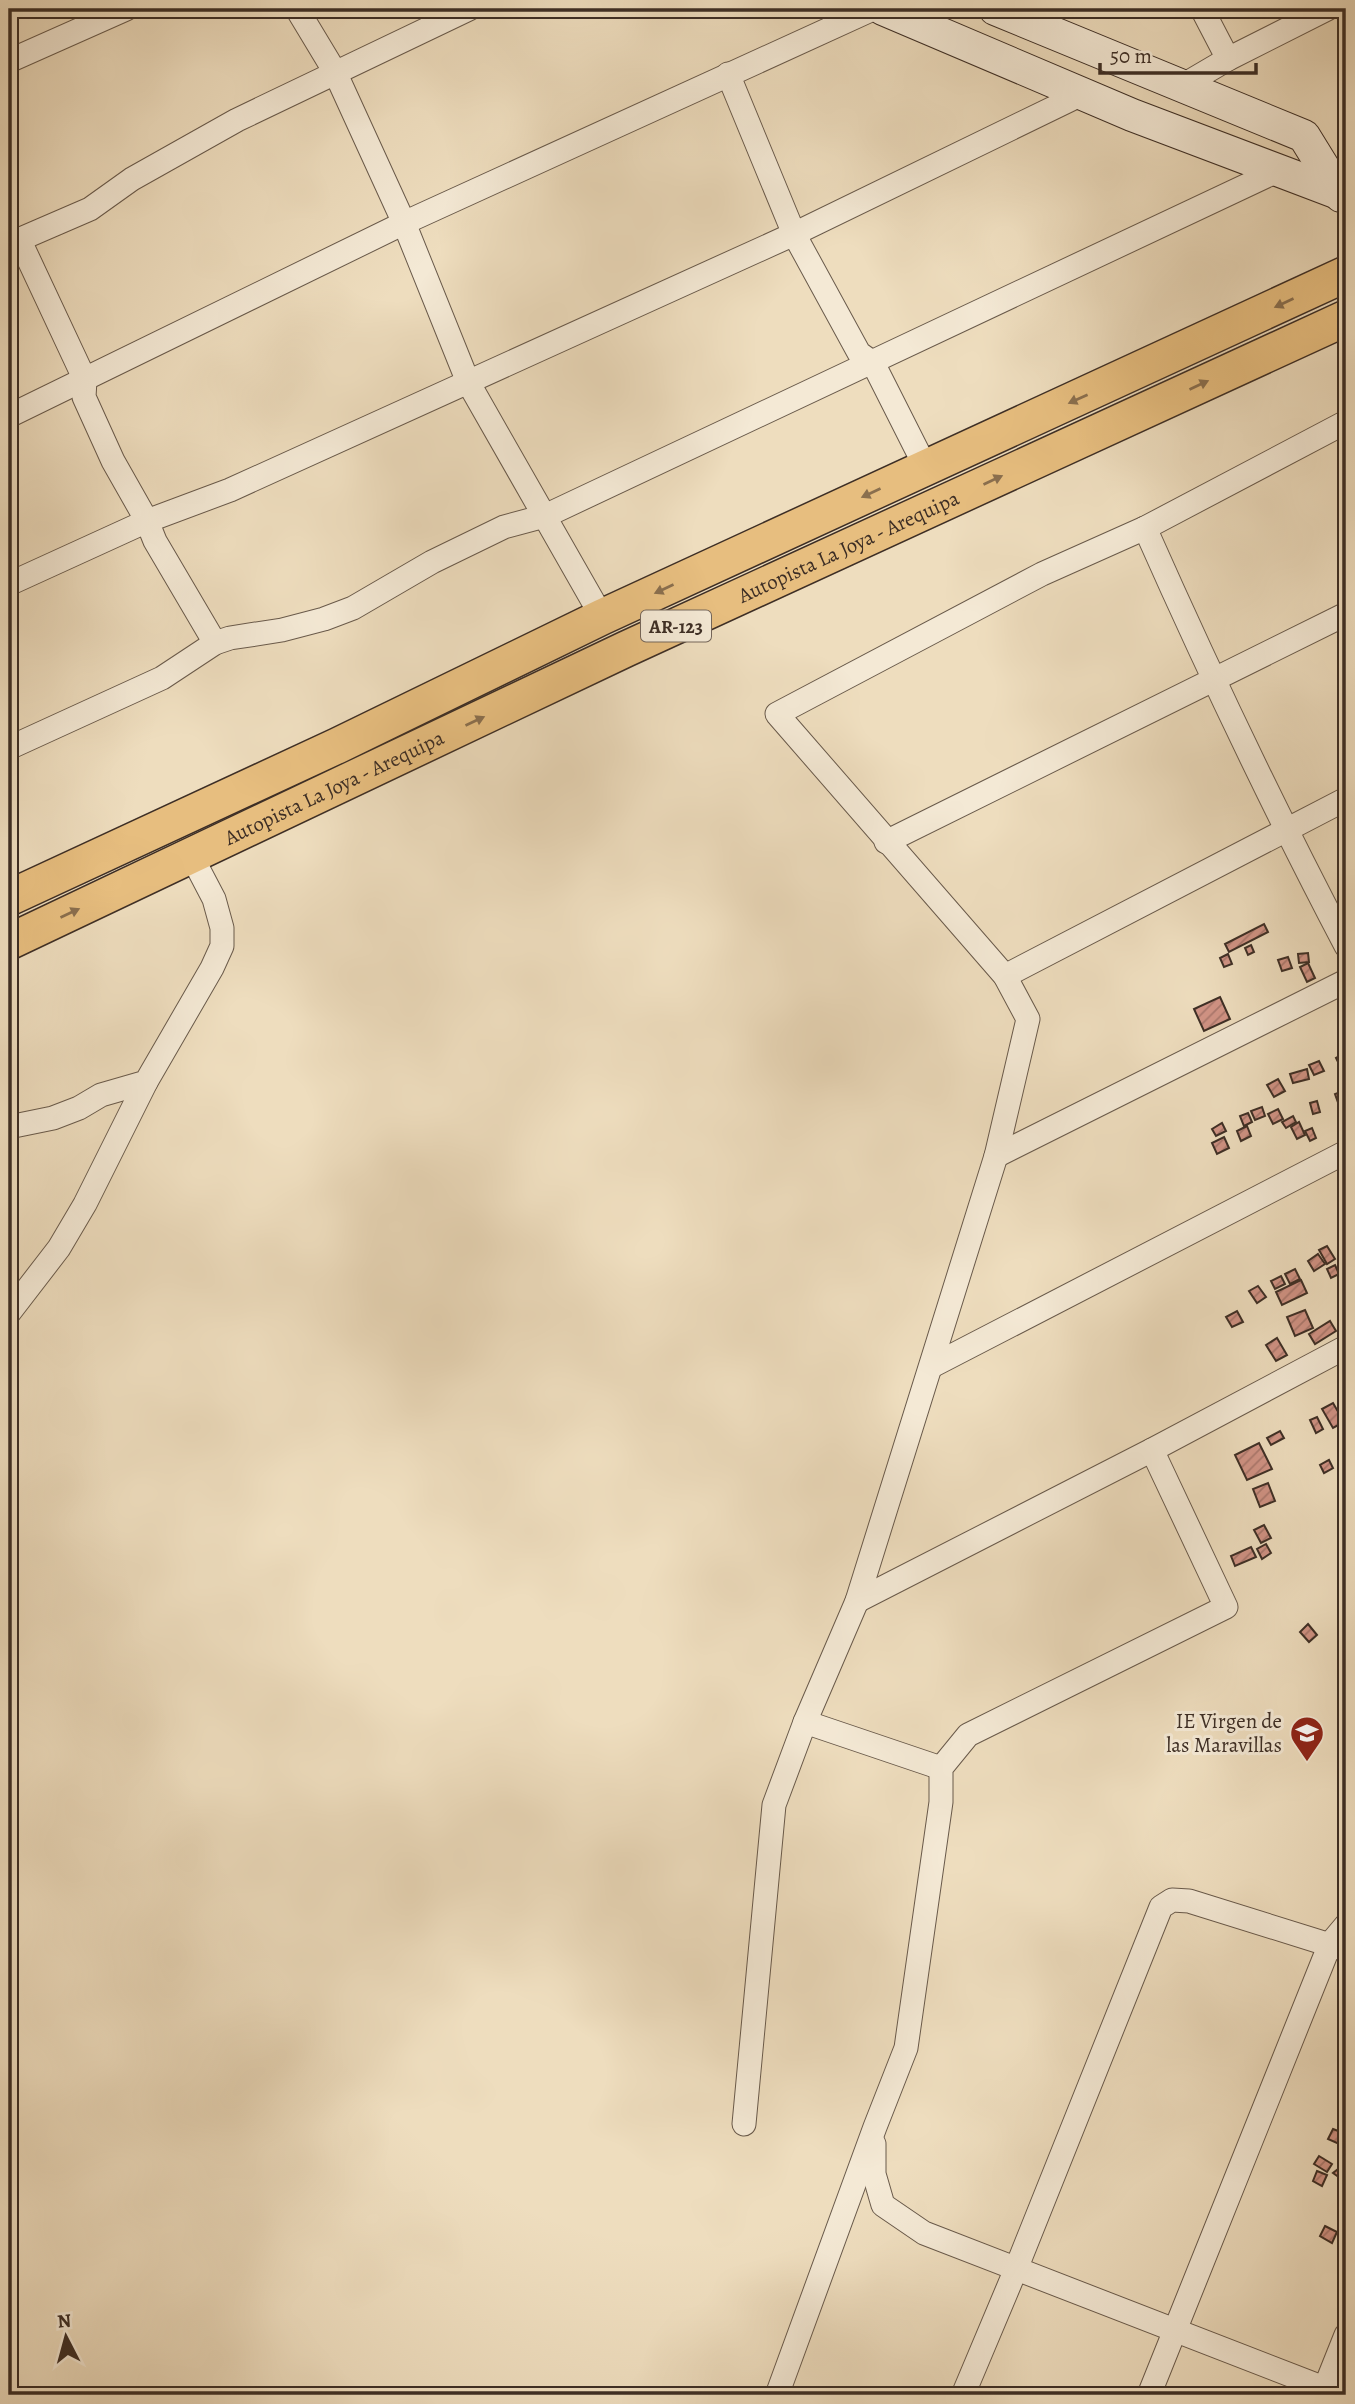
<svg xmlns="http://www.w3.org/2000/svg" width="1355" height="2404" viewBox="0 0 1355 2404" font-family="Alegreya,serif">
<defs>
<pattern id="building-hatch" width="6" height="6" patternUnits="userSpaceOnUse" patternTransform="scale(1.75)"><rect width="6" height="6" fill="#d19385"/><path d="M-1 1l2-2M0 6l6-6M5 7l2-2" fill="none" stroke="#ab786d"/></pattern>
</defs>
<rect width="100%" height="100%" fill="#eeddbe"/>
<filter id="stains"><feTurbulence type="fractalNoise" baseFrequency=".00286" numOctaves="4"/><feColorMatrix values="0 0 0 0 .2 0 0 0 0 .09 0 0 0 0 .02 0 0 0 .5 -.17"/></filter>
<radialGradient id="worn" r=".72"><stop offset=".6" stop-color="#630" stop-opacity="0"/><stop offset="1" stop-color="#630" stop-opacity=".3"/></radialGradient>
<g fill="url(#building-hatch)" stroke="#3d2e25" stroke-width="2">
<path d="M1264,924L1268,932L1229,952L1225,944Z"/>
<path d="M1251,945L1254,952L1248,955L1245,948Z"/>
<path d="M1308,953L1309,962L1299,963L1298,954Z"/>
<path d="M1228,954L1232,964L1224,967L1220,958Z"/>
<path d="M1288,957L1292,968L1282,971L1278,960Z"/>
<path d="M1308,963L1315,978L1307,982L1300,967Z"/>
<path d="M1220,997L1230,1019L1204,1031L1194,1009Z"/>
<path d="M1345,1053L1346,1068L1342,1070L1336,1058Z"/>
<path d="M1319,1061L1324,1071L1314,1075L1309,1065Z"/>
<path d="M1307,1069L1309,1079L1293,1083L1290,1074Z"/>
<path d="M1278,1079L1285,1091L1274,1097L1267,1085Z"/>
<path d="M1346,1090V1106L1340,1108L1335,1094Z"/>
<path d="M1317,1101L1320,1112L1313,1114L1310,1103Z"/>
<path d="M1262,1107L1265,1116L1255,1120L1251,1111Z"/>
<path d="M1278,1109L1283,1119L1273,1124L1268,1114Z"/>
<path d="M1248,1113L1252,1122L1244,1126L1240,1116Z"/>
<path d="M1293,1116L1296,1122L1286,1128L1282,1122Z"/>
<path d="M1299,1122L1305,1135L1297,1139L1291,1127Z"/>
<path d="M1222,1123L1226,1131L1216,1136L1212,1129Z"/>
<path d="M1247,1126L1251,1136L1241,1141L1237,1131Z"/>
<path d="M1312,1128L1316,1138L1310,1141L1305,1131Z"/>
<path d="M1224,1137L1229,1148L1217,1154L1212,1143Z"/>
<path d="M1327,1246L1335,1259L1327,1264L1319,1250Z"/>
<path d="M1318,1254L1325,1264L1314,1271L1308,1261Z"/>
<path d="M1335,1265L1339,1274L1331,1278L1327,1269Z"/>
<path d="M1295,1269L1300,1279L1290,1284L1285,1274Z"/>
<path d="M1281,1276L1285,1284L1275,1289L1271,1281Z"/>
<path d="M1301,1280L1307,1293L1282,1305L1276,1292Z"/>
<path d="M1258,1286L1266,1297L1257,1303L1249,1291Z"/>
<path d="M1305,1310L1313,1328L1295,1336L1287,1317Z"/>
<path d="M1237,1311L1243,1322L1232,1327L1226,1317Z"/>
<path d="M1330,1321L1336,1331L1315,1344L1309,1334Z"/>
<path d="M1277,1338L1287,1355L1276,1361L1266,1345Z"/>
<path d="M1333,1403L1344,1422L1333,1428L1322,1409Z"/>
<path d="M1317,1417L1323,1429L1316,1433L1310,1420Z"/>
<path d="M1280,1431L1284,1438L1271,1445L1267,1438Z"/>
<path d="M1259,1443L1272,1469L1247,1480L1235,1455Z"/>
<path d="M1329,1460L1333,1468L1324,1473L1320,1465Z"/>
<path d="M1268,1483L1275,1501L1260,1507L1253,1489Z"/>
<path d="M1264,1525L1271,1538L1261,1543L1254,1530Z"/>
<path d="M1266,1544L1271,1553L1262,1559L1257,1549Z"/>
<path d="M1251,1547L1256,1557L1235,1566L1231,1556Z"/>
<path d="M1308,1624L1317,1635L1309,1642L1300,1632Z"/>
<path d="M1333,2129L1346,2134V2147L1328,2139Z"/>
<path d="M1319,2156L1332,2164L1327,2172L1314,2164Z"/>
<path d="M1342,2166L1346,2168V2175L1343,2180L1333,2173Z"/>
<path d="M1317,2171L1327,2175L1322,2186L1313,2181Z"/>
<path d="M1325,2226L1337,2232L1332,2243L1320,2236Z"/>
</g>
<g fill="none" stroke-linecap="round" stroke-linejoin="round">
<g stroke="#695a4b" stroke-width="25">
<g id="street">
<path d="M297,9L335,72L404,223L468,382L602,617"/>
<path d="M1202,9L1228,59"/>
<path d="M9,61L126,9"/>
<path d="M728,74L794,234L859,353L873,363L926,468"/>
<path d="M1182,86L1228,59L1327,9"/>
<path d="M19,239L85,380L84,397L113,461L147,521L155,541L215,643"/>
<path d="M9,244L90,209L132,179L237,120L469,9"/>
<path d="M9,416L404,223L873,9"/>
<path d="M1145,528C1208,670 1274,809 1346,946"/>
<path d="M9,584L147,521L230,490L794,234L1082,94"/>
<path d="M9,748L162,678L215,643L230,638L282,630L324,619L353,608L432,562L504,527L545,516L1277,171"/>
<path d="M886,842L1346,614"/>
<path d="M1005,976L1346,799"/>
<path d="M9,1127L53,1118L79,1108L101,1095L146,1082L212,968L222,946V928L214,899L191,855"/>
<path d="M996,1156L1346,981"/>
<path d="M9,1313L59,1248L85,1204L146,1082"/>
<path d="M932,1366L1346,1152"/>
<path d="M857,1601L1152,1450L1346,1347"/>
<path d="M805,1722L941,1768"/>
<path d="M744,2124L774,1805L805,1722L857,1601L996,1156L1028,1019L1005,976L777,714L1042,574L1145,528L1346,422"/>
<path d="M874,2144V2174L883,2205L924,2233L1342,2395"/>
<path d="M777,2395L875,2127L906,2048L941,1802V1768L968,1735L1226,1607L1152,1450"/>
<path d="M963,2395L1016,2269L1161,1907L1172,1900L1189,1901L1346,1950"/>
<path d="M1149,2395L1330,1944L1346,1925"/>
<path d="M1322,2395L1346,2335"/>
</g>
</g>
<g stroke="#3d2e25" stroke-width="34">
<g id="secondary">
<path d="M883,9L1132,115L1346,196"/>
<path d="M995,9L1304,136L1341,196"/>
</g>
</g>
<g stroke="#3d2e25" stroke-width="38">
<g id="primary">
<path d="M9,898L337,746L602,617L1346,274"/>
<path id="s1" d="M9,942L626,649L1346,318"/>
</g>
</g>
<use href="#street" stroke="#f4e9d5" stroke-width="23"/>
<use href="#secondary" stroke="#f4e9d5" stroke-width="32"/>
<use href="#primary" stroke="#e7be7f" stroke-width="35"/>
</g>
<defs><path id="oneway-solid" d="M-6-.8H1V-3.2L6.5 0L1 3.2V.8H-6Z" transform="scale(1.75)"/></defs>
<g fill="#8a6f4e">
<use href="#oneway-solid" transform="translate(1284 303) rotate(155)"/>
<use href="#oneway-solid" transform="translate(1199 385) rotate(-25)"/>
<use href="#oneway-solid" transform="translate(1078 399) rotate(156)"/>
<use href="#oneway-solid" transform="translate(993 480) rotate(-25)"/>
<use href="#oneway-solid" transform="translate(871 493) rotate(155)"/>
<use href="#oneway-solid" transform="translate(664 589) rotate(155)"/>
<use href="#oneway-solid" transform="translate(475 721) rotate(-25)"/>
<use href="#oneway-solid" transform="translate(70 913) rotate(-25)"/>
</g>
<defs>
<g id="school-pin" transform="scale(1.75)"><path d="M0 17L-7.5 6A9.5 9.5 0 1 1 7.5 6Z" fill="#8f2418" stroke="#f4e9d5"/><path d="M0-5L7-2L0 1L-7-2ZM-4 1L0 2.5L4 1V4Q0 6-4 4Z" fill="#fff"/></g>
</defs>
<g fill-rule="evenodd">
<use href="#school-pin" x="1307" y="1733"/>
</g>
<g text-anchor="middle" stroke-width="6" stroke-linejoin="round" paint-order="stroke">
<rect fill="#f4e9d5" stroke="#74665a" stroke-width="2" x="641" y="610.5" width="70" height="31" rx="5"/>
<g font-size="19" font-weight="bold" fill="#3d2e25">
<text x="676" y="633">AR-123</text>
</g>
<g font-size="21" fill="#3d2e25" stroke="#f4e9d5">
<text dy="7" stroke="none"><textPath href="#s1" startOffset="928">Autopista La Joya - Arequipa</textPath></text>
<text dy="7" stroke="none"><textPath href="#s1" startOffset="360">Autopista La Joya - Arequipa</textPath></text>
</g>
<g font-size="21" fill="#3d2e25" stroke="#f4e9d5" text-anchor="end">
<text x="1282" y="1728">IE Virgen de<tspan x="1282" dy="24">las Maravillas</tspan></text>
</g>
</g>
<rect width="1355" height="2404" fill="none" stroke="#eeddbe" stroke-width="35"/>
<rect x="10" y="10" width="1334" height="2383" fill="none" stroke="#3d2e25" stroke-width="3.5"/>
<rect x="18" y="18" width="1320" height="2369" fill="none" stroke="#3d2e25" stroke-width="2"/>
<g transform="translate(66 2337) rotate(354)" stroke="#f4e9d5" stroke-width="5" paint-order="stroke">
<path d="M0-5L12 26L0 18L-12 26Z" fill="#3d2e25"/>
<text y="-10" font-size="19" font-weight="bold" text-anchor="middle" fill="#3d2e25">N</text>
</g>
<path d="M1100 63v10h156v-10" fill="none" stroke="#3d2e25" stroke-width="3.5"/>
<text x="1110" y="63" font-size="21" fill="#3d2e25" stroke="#f4e9d5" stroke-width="5" paint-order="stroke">50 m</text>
<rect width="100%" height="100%" filter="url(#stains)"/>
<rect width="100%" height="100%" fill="url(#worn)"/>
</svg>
